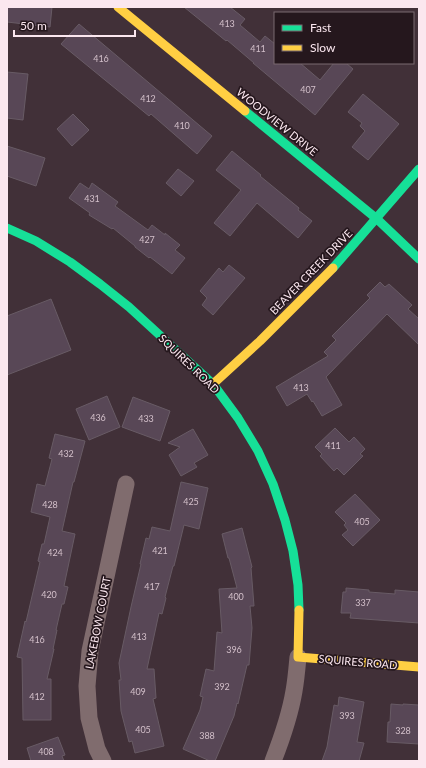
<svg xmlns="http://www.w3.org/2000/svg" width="426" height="768" viewBox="0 0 426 768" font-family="Lato,sans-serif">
<rect width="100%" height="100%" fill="#413038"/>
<g fill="#584756" stroke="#685b65">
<path d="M7,7H52L50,27L7,22Z"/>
<path d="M184,7H230L245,19L240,25L260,42L265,36L275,44V63H300L320,80L334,63H346L353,69L315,115L253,63H254L227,40L226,41Z"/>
<path d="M79,24L212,136L197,154L151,114L149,116L61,44Z"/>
<path d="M7,72L28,74L23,120L7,118Z"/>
<path d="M363,94L399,124L368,160L352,147L365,131L360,126L362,123L348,112Z"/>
<path d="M73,114L89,130L72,146L57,129Z"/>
<path d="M7,146L45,158L36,186L7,176Z"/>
<path d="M232,151L261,175L260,176L299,208L298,210L312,221L298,238L257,203L230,236L214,223L241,190L216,170Z"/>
<path d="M178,169L194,181L181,196L166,183Z"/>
<path d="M80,183L89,189L92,183L118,202L115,206L148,230L152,225L165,235V233L180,245L175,250L185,258L172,274L150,257L149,258L135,247V246L113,228L112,229L89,215L90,213L69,198Z"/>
<path d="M229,265L245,278L213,315L202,305L207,298L200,291L219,268L223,272Z"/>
<path d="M380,282L385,287L389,284L412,305L408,309L419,319V345L387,314L359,343L326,377L342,405L322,416L313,401L312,402L307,394L287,406L276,387L328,356L324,352L336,340L332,336L370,298L367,295Z"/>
<path d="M51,299L71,350L7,375V316Z"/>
<path d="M107,396L120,427L89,440L76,409Z"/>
<path d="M133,397L170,411L160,441L122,427Z"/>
<path d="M335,428L349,442L354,437L365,449L360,454L363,456L344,475L337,468L334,471L320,456L322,454L315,447Z"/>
<path d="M193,429L208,455L194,463L197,467L181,476L169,455L180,447L168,443Z"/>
<path d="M55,434L85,441L74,482H73L62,531L75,534L64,586L68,587L64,604H62L56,630H57L53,649H54L47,679H51V720H23L22,658L17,657L25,621L26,622L40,562L38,561L42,544H44L50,517L31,512L37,484L45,486L52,459L49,458Z"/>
<path d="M181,482L208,488L199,529L184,525L174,566H173L165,597L166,598L162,614L159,613L147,669H154L156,698L153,699L164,746L135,753L132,741L129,742L121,711L119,680H121L119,663L131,607L141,564H140L146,538L149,539L152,527L170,531Z"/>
<path d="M355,494L380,520L353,546L342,535L348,530L344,525L346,523L335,512Z"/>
<path d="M242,528L252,567L251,568L254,606H250L252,628L249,665H247L238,704L237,703L234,716L215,761H210L183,749L200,710L203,697L200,696L206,669L214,671L217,632L222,633L219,589L237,588L229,558H228L222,534Z"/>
<path d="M346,588L369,590V592L395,594V590L419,592V623L350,618L351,613H341L343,592H346Z"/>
<path d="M339,697L364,702L357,742L364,743L359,761H322L327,747L334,705L338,706Z"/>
<path d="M391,704L403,705V704L419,705V744L387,742L388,722H390Z"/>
<path d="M58,737L65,755L62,756L64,761H31L27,748Z"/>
</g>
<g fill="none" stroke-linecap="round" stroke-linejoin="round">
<g stroke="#806c6e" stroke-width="17">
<path d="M103,761L97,749L89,718L87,686L90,651L126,484"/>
<path d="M273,761C282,738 290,715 294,691C296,680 297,668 298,657"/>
</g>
<g stroke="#16e098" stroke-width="9">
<path d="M245,111L377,219L419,259"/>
<path d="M7,228L36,241L70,262L100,284L129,307L213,384L238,418L258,451L273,484L285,520L293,551L298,585L299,610"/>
<path d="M333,268L419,169"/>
</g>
<g stroke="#ffcf43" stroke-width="9">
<path d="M118,7L245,111"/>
<path d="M213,384L260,341L333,268"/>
<path d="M299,610L298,657L419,667"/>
</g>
</g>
<g text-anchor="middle" stroke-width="3.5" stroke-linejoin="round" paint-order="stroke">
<g font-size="9" fill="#d2bfc9">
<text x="227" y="27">413</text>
<text x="258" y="52">411</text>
<text x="101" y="62">416</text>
<text x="308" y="93">407</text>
<text x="148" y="102">412</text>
<text x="182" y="129">410</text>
<text x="92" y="202">431</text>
<text x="147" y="243">427</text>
<text x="301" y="391">413</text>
<text x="98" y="421">436</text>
<text x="146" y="422">433</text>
<text x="333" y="449">411</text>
<text x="66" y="457">432</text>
<text x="191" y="505">425</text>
<text x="50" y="508">428</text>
<text x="362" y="525">405</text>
<text x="160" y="554">421</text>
<text x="55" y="556">424</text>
<text x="152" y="590">417</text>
<text x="49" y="598">420</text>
<text x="236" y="600">400</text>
<text x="363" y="606">337</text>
<text x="139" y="640">413</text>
<text x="37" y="643">416</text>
<text x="234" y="653">396</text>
<text x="222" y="690">392</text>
<text x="138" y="695">409</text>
<text x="37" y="700">412</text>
<text x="347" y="719">393</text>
<text x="143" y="733">405</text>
<text x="403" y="734">328</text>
<text x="207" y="739">388</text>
<text x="46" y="755">408</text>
</g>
<g font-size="11" fill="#fbe7ef" stroke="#25171d">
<text transform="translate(277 122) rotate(39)" y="4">WOODVIEW DRIVE</text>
<text transform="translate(311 272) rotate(-46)" y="4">BEAVER CREEK DRIVE</text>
<text transform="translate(189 364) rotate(44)" y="4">SQUIRES ROAD</text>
<text transform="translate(98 623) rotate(-79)" y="4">LAKEBOW COURT</text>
<text transform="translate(358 662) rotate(5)" y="4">SQUIRES ROAD</text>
</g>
</g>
<rect width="426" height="768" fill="none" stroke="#fbe7ef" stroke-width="16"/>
<rect x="274" y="12" width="140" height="52" fill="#25171d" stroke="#7b6a71"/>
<rect x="282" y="25" width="20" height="6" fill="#16e098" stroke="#7b6a71"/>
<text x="310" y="32" font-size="12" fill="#fbe7ef">Fast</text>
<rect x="282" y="45" width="20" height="6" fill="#ffcf43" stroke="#7b6a71"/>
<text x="310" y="52" font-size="12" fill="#fbe7ef">Slow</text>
<path d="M14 30v6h121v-6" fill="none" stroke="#fbe7ef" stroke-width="2"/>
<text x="20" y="30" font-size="12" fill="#fbe7ef" stroke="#25171d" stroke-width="3" paint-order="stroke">50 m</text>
</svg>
